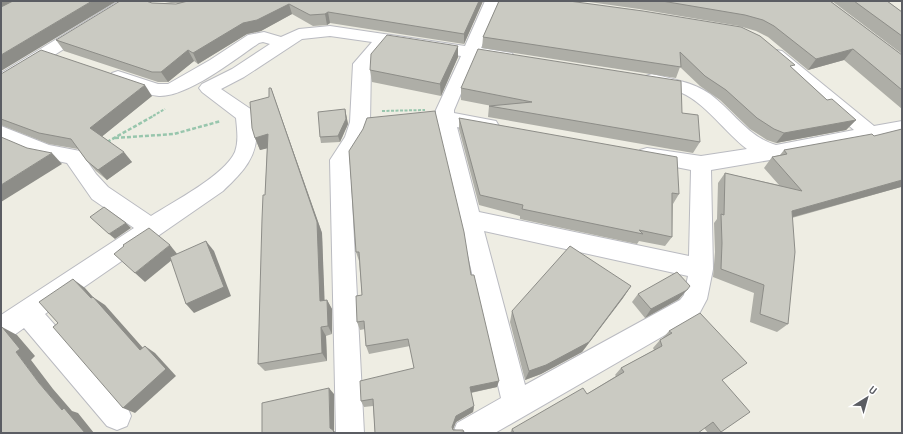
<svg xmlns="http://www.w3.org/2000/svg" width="903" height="434" viewBox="0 0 903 434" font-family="'Archivo Narrow',sans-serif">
<rect width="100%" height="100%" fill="#eeede3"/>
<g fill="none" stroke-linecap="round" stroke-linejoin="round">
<g stroke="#babbc1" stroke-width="2">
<g id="street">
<path d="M119,1H138L135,4L7,85L1,87V73Z"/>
<path d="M485,1H501L481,48L512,53L514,57L512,61L506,62L476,58L454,110V113L496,121L499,126L496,131L489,133L457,127L479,212L689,256L691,170L640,160L637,155L640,150L647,148L701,156L747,149C727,134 704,102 682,93C670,89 657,87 646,84L643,80L646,76L652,74C672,79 693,82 710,94C733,111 748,137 776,145L854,130L770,59L768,55L770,51L776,50L782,51L874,126L902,121V135L776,159L711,170L713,269L707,299L698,316L495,433H453L457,423L501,398L436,118V110L461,56L388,45L371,65L370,122L364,139L350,161L364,433H336L330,160L345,137L350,122L353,64L372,42L330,36L302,39L244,77L221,89L252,110C255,116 255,122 256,129C259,156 242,173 223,191L45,314L127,406L131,416L127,426L117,430L107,426L24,328L10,338L1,341V315L134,228L92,199L67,163L38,157L1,141V126L49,145L80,151L96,174L108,187L151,216C173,202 225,175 235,152C239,141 237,129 236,118L202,92L199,88L202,84L232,69L270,44L263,42L259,43C235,59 188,97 159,96C145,95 125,86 112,81L109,77L112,73L118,71L158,84H168L210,60L248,35L264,32L281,37L299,29L330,26L465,46ZM484,231L688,276L684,295L680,300L525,385Z"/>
</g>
</g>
<g stroke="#98c6ad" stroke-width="2" stroke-dasharray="3 1.5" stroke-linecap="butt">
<path d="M382,111L425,110"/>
<path d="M153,116L165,109"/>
</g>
<g stroke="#98c6ad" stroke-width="2.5" stroke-dasharray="4 2" stroke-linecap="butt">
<path d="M115,138L174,134L221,121"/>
<path d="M107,142L155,115"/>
</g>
<use href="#street" fill="#fff" fill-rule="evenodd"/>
</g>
<g fill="#aeaea7">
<path d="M159,1H483L464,44L330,23L327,25L313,26L292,14L261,31L247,34L198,64L194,61L168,82H158L64,51L56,40L152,3L176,4L181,3H171Z"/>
<path d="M499,1L792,68L827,100L856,120L846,130L776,143L767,140L750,129L720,100L700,86L680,67L676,78L482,48L483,37Z"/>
<path d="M582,1H830L902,55V109L844,60L808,70L768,37L756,31L739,26L639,9Z"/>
<path d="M832,1H887L902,12V54Z"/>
<path d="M458,46V57L441,96L372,82L370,70Z"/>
<path d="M1,74L152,96L102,136L132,162L107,180L96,171L87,161L78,149L49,144L1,125Z"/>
<path d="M271,88L322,233L324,300H327L332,309V334L326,336L327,361L265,371L258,364L267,148L260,150L255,138L269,97Z"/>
<path d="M461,88L682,113L700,142L693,153L488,117L489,106H492L461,100Z"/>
<path d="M345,109L348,124L340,142L321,143L320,137Z"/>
<path d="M459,118L679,194L673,204L672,237L665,246L639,241L637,244L520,219V216L479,205L459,129Z"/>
<path d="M874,136L901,187L792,218L788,324L777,332L750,322L754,293L713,277L715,252L714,223L717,219L718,183L725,173L779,185L764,168L772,157L780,155L784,150Z"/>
<path d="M349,151L471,275L497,387L471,393L474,406L473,412L456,422L453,429L464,432V433H375L373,406L364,407L361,401L414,368L410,346L369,354L366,346L365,329L360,330L357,322L362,295L359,261L356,252Z"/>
<path d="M631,286L623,298L582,352L541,374L525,380L510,322L512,311Z"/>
<path d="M638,294L679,299L645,318L632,302Z"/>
<path d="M669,331L722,380L721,432L720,433H708L704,428L698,433H510L512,429L587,394L616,376L615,375L621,368L654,350L653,348L660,340L662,339Z"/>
</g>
<g fill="#8d8d88">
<path d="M1,1H14L1,8Z"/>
<path d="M92,1H117L1,71V55Z"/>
<path d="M479,1H483L464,44V34Z"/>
<path d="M289,4L292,14L261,31L247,34L198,64L193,53L243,23Z"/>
<path d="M328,12L330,23L327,25L325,14Z"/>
<path d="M458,46V57L441,96L440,84Z"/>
<path d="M853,49L844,60L808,70L816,59Z"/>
<path d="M188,50L194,61L168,82L161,72Z"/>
<path d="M145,85L152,96L99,139L90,128Z"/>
<path d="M271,88L322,233L325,310L320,301Z"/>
<path d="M345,109L348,124L340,142L338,136Z"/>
<path d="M856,120L846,130L776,143L784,133Z"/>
<path d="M268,134L273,147L260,150L255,138Z"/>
<path d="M124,152L132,162L107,180L98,170Z"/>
<path d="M52,153L62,164L1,202V185Z"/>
<path d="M902,180V186L901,187L782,220L792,211Z"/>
<path d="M126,223L131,228L115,239L109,234Z"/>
<path d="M206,241L214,251L231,296L194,313L186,304Z"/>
<path d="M170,245L178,255L145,282L135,273Z"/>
<path d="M73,279L85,288L93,297L105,305L151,357L140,350Z"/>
<path d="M631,286L623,298L582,352L541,374L525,380L529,371Z"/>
<path d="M687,290L679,299L645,318L651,309Z"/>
<path d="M327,300L332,309V334L328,326Z"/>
<path d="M2,327L17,335L35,356L31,360L53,389L72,411L78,413L94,433H85L62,410L39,383L16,352Z"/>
<path d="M321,327L326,336L327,361L322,353Z"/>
<path d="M145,346L155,353L176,376L135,413L123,408Z"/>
<path d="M499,381L497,387L469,393L470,387Z"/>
<path d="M329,388L334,394V431L337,433H334L330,428Z"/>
<path d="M474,406L473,412L456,422L452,432V427L456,416Z"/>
</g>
<g fill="#cacac2" stroke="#8d8d88">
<path d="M13,1H92L1,55V7Z"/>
<path d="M120,1H146L152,3L176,4L188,1H479L464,34L328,12L325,14L310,15L289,4L257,20L243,23L193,53L188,50L161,72H152L56,40Z"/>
<path d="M499,1H569L643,11L741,27L760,36L795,65L790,66L827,100L832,99L856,120L784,133L774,129L757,118L726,90L705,76L680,52L681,67L483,37Z"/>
<path d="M662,1H830L902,55V90L853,49L816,59L774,26L763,20L745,15Z"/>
<path d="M854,1H887L902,12V36Z"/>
<path d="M387,35L458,46L440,84L370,70L371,54Z"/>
<path d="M478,49L681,81L682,113L698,115L700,142L489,106L532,102L461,88Z"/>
<path d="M41,50L145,85L90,128L124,152L98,170L87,161L71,139L39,133L1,119V74Z"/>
<path d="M269,88H271L317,222L320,301L327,300L328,326L321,327L322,353L258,364L262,219L263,195H265L268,134L255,138L252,128L250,102L269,97Z"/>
<path d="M345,109L346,119L338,136L320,137L318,112Z"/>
<path d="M435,111L464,232L471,275H474L499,381L470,387L474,406L456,416L452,427L453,430H463L464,432L456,433H375L373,399L361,401L360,381L414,368L408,339L366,346L364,321L357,322L356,296L362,295L359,252H356L349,151L363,129L367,118Z"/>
<path d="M459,118L677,157L679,194L672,193V237L639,230L643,234L522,209L523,205L480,195Z"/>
<path d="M902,129V180L792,211L795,252L788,324L760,314L764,285L721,269L722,243L721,214L724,215L725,173L802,191L772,157L787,154L784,150L872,134L874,136Z"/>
<path d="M1,137L27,148L52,153L1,185Z"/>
<path d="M104,207L126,223L109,234L90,217Z"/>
<path d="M149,228L170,245L135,273L114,254L124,246L123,245Z"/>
<path d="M206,241L224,287L186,304L170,257Z"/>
<path d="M570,246L631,286L589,342L546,365L529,371L512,311Z"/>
<path d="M677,272L690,286L687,290L651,309L638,294Z"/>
<path d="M73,279L91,298L93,297L140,350L145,346L166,369L123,408L53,327L58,323L39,302Z"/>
<path d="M700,313L747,363L722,380L750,412L721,432L713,422L698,433H514L512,429L583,388L587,394L624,372L621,368L662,346L660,340L672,333L669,331Z"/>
<path d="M2,327L20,349L16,352L39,383L62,410L64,408L85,433H1V328Z"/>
<path d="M329,388L330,428L333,430L334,433H262V403Z"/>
</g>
<rect width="903" height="434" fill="none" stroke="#5b5d63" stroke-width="4"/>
<g transform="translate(867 398) rotate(37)" stroke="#ffffff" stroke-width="3" paint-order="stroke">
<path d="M0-3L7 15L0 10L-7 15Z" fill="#5b5d63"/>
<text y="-6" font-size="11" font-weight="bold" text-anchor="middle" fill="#5b5d63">U</text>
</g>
</svg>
